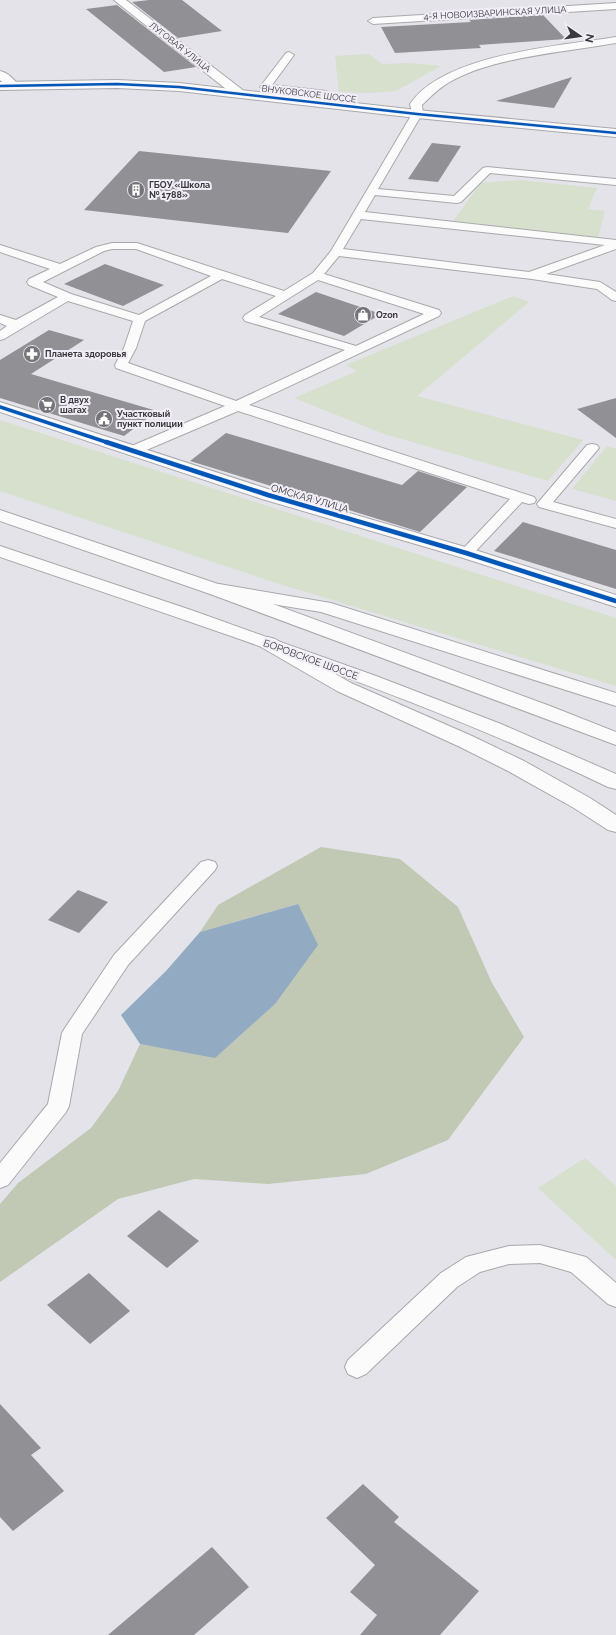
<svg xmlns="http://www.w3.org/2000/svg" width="616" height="1635" viewBox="0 0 616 1635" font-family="Raleway,sans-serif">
<rect width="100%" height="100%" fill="#e4e3e9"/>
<g fill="#d7e0cc">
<path d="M369,54L382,64L409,63L441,66L396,91L370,93L339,92L335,56Z"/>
<path d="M520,180L597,188L588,209L605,211L598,238L453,221L481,183Z"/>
<path d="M513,296L529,302L417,396L583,440L548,481L384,434L294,398L357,371L346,365Z"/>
<path d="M0,420L616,618V686L276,583L0,491Z"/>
<path d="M607,446L616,449V501L572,489Z"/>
<path d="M585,1158L616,1186V1260L538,1188Z"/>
</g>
<path fill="#c1c9b5" d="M321,847L400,859L458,907L492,983L524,1037L448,1140L366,1174L268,1184L194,1179L118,1199L0,1282V1204L18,1183L91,1128L118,1091L140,1044L215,1057L298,904L200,932L218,905Z"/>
<path fill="#92abc2" d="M298,904L318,945L275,1004L215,1058L140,1044L121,1015L166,971L200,932Z"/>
<g fill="#919095">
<path d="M149,0H182L222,31L178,38L132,2Z"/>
<path d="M117,5L196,67L164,72L86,9Z"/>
<path d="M543,15L566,39L479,45L481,48L395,53L381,27L471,22L469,20Z"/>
<path d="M572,77L554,108L496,101Z"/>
<path d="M432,143L461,146L438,182L408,179Z"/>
<path d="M139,151L331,171L288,233L84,210Z"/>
<path d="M105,264L164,285L123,306L64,284Z"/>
<path d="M316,292L381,314L344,336L278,314Z"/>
<path d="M49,330L84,340L31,374L157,411L124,436L0,398V360Z"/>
<path d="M616,398V438L577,409Z"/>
<path d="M226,433L402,485L418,471L467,487L420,532L190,461Z"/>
<path d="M523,522L616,550V589L494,551Z"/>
<path d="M78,890L108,902L79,933L48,920Z"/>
<path d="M159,1210L199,1241L167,1268L127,1236Z"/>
<path d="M89,1273L130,1311L90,1344L47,1305Z"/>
<path d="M0,1404L41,1448L31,1455L64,1491L13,1531L0,1517Z"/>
<path d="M363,1484L399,1517L394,1522L479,1591L440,1635H360L377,1615L350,1592L375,1565L326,1518Z"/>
<path d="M212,1547L249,1587L194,1635H108Z"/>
</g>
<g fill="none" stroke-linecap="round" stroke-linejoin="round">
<g stroke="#a9a8ac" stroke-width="2">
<g id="service">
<path d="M289,52L294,55L272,85L326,91L330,95L323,105H317L315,103L320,96L265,90L260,87L286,53Z"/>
<path d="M417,111L422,114L378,189L454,196L483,168L487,167L616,179V185L490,173L461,202L457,203L375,195L365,212L616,240V249L546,274L600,282L616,292V301L612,300L597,289L532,279L339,256L324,274L439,310L441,313L439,316L249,405L534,497L536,500L534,503L529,504L522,502L471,556L466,557L461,556L459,553L510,499L238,411L137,454L132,455L127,454L125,451L127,448L225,406L116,368L115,365L124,348L133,321L68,301L4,339L0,340V331L7,326L0,323V315L16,320L58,297L29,285L27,282L29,279L50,269L0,252V245L60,264L96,247L112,243H137L284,291L313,273L331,251L412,114ZM361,219L605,245L529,272L343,249ZM112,249H136L211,276L139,315L71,294L43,282L104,251ZM222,279L276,296L245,315L243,318L245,321L345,350L236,401L128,363L136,348L145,321ZM318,280L424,314L356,346L259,317Z"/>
<path d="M592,444L597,445L599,448L553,502L616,519V528L539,507L537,504L587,445Z"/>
<path d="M208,860L215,862L217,866L215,870L128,965L82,1034L69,1106L66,1112L8,1185L0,1188V1163L48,1104L62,1033L65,1028L114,955L201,862Z"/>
<path d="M540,1245L586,1257L616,1283V1307L608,1304L571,1272L540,1263L509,1264L480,1272L457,1287L366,1374L357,1378L348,1374L345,1367L348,1360L441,1273L466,1257L509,1246Z"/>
</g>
</g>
<g stroke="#a9a8ac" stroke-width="2">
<g id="minor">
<path d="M114,0H126L244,91L246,94L244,97H236Z"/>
<path d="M616,3V9L373,24L368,21L373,18Z"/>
<path d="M616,37V43C565,52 491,57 448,83C438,89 430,97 422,105L423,114L421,117H413L410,104C444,54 559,46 616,37Z"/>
<path d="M0,71C7,72 15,80 19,86L17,88H9L0,80Z"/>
<path d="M0,402L274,491L472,549L616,595V607L460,557L262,499L0,412Z"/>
</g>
</g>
<g stroke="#a9a8ac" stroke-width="2">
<path id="tertiary" d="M117,80L179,83L417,110L616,129V137L417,118L179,91L117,88L0,90V82Z"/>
</g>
<g stroke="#a9a8ac" stroke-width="2">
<g id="secondary">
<path d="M219,584L331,603L616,693V706L321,612L212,594L210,590L212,586Z"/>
<path d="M268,637L275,639L351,683L472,736L524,761L590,798L616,815V832L608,830L574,808L508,771L458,746L337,691L261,647L258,643L261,639Z"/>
</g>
</g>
<g stroke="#a9a8ac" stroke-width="2">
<g id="primary">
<path d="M0,510L224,586L550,706L616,732V745L210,594L0,521Z"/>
<path d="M0,546L191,610L376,676L501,724L616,774V789L608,787C414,694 204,627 0,557Z"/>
</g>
</g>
<use href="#service" fill="#fbfbfc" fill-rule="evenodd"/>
<use href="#minor" fill="#fbfbfc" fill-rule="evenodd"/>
<use href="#tertiary" fill="#fbfbfc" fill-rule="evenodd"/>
<use href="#secondary" fill="#fbfbfc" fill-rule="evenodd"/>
<use href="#primary" fill="#fbfbfc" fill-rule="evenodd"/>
<g stroke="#f1eef8" stroke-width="4">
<path id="cycleway-far2" d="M0,86L117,84L179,87L417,114L616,133"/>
</g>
<g stroke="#f1eef8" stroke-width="5">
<path id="cycleway-far1" d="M0,407L109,443"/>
</g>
<g stroke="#f1eef8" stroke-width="6">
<path id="cycleway" d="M106,442L268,495L466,553L616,601"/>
</g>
<use href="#cycleway-far2" stroke="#0057b8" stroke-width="2.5"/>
<use href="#cycleway-far1" stroke="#0057b8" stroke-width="3.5"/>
<use href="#cycleway" stroke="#0057b8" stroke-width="4.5"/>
</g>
<defs>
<g id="building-disc" transform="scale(0.9)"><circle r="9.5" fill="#757479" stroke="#f1eef8"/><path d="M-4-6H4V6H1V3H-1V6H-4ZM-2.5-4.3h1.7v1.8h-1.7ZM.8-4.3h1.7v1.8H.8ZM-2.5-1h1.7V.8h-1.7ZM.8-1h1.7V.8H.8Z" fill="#fff"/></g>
<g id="shop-disc" transform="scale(0.9)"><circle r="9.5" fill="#757479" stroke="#f1eef8"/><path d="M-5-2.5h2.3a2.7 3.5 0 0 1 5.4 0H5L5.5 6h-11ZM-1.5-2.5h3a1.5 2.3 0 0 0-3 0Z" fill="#fff"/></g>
<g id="pharmacy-disc" transform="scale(0.9)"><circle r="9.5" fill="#757479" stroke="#f1eef8"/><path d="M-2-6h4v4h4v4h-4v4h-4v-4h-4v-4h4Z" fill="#fff"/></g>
<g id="supermarket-disc" transform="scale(0.9)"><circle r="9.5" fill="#757479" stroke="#f1eef8"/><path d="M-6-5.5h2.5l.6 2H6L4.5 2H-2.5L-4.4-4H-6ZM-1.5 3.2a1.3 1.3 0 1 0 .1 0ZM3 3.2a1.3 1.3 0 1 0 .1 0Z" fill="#fff"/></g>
<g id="civic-disc" transform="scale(0.9)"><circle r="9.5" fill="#757479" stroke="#f1eef8"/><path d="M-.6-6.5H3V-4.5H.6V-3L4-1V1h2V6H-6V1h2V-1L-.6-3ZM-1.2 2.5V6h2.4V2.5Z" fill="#fff"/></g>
</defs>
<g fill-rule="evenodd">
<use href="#building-disc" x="136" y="190"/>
<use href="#shop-disc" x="363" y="315"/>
<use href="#pharmacy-disc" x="32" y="354"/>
<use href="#supermarket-disc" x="47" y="405"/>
<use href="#civic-disc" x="104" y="419"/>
</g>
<g text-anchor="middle" stroke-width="4" stroke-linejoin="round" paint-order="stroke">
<g font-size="9" fill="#39383c" stroke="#f1eef8">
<text transform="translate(495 13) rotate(-3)" y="3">4-Я НОВОИЗВАРИНСКАЯ УЛИЦА</text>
<text transform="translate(180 47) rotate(38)" y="3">ЛУГОВАЯ УЛИЦА</text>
<text transform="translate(309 94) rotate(7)" y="3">ВНУКОВСКОЕ ШОССЕ</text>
</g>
<g font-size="9" font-weight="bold" fill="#39383c" stroke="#f1eef8" text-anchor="start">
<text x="149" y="188">ГБОУ «Школа<tspan x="149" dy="10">№ 1788»</tspan></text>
<text x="376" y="318">Ozon</text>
<text x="45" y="357">Планета здоровья</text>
<text x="60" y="403">В двух<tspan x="60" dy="10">шагах</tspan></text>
<text x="117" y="417">Участковый<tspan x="117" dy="10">пункт полиции</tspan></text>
</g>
<g font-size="10" fill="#39383c" stroke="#f1eef8">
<text transform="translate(310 498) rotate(16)" y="4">ОМСКАЯ УЛИЦА</text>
<text transform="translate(311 659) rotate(20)" y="4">БОРОВСКОЕ ШОССЕ</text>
</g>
</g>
<g transform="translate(580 36) rotate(103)" stroke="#f1eef8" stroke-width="3" paint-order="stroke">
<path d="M0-3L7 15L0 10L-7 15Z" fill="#39383c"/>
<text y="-6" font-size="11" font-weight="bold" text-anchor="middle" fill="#39383c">N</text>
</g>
</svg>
